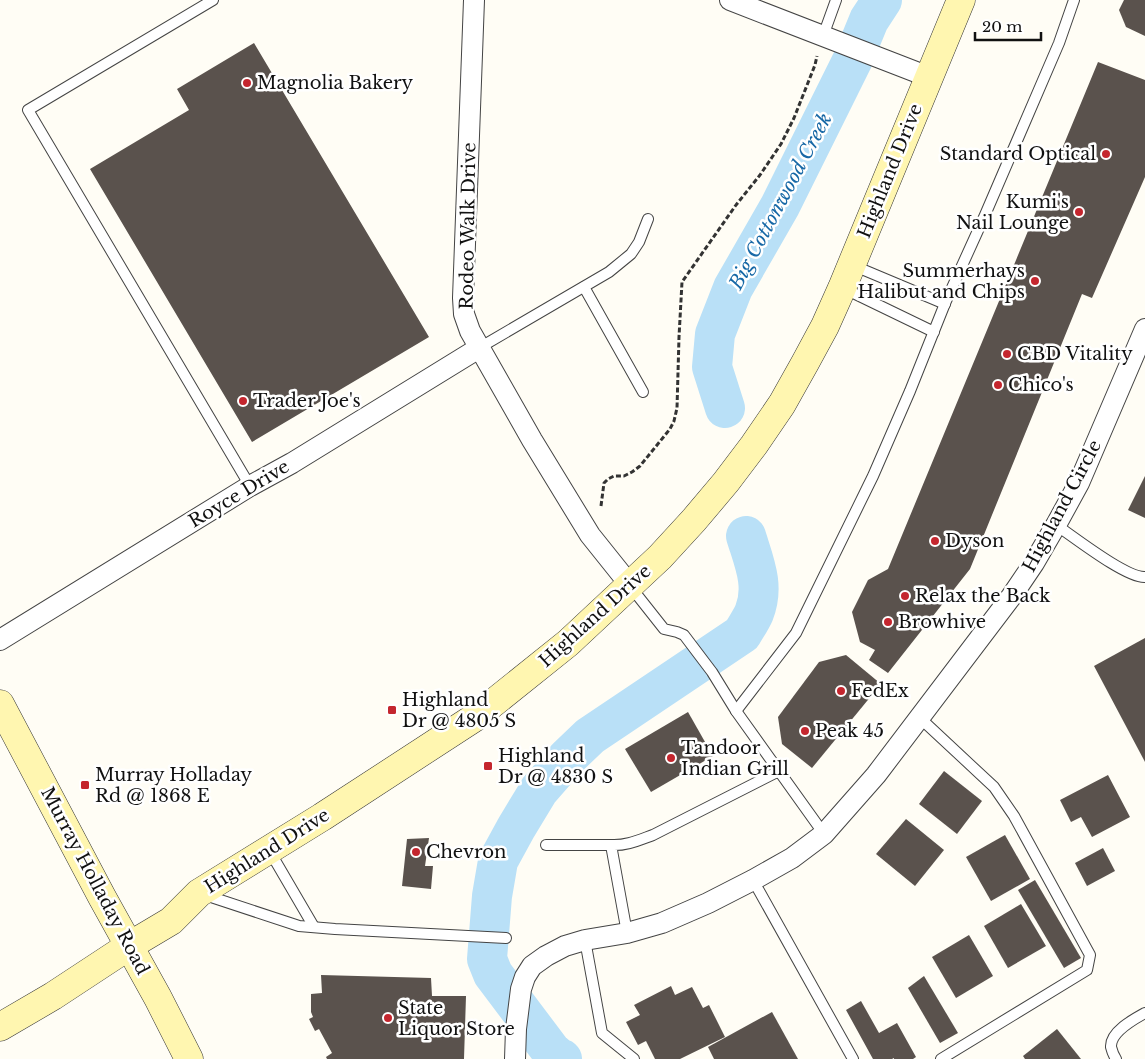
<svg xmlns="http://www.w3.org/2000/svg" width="1145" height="1059" viewBox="0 0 1145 1059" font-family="'Libre Baskerville',serif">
<rect width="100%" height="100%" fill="#fffdf5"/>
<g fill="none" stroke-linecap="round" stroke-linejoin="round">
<g stroke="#b9e0f7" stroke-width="40">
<path d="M725,408L712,367L715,334L733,288L780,206L853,59L869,20L882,0"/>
<path d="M562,1059L559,1058L551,1051L493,974L487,959L492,896L498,861L516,828L539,790L567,758L590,736L742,634C746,627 751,620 754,613C765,586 754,562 746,536"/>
</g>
</g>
<g fill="#5a524d">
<path d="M1124,0H1145V36L1126,27L1119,10Z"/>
<path d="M254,43L429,337L252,442L90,169L189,110L177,89Z"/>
<path d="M1098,62L1145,80V177L1092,298L1082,294L970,569L888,673L869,660L875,650L860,642L852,612L868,580L888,569Z"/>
<path d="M1145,476V518L1128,510Z"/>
<path d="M1145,638V762L1094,666Z"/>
<path d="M846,655L881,684L812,768L782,744L778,717L819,662Z"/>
<path d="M688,712L713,756L651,792L625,749Z"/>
<path d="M944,771L982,801L957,834L919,804Z"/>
<path d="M1108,775L1130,817L1092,837L1081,817L1071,822L1060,800Z"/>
<path d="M906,819L944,850L915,886L876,854Z"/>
<path d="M1005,835L1030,879L991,901L966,857Z"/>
<path d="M429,838L425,866H433L431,889L402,886L407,839Z"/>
<path d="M1103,848L1115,871L1087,886L1075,863Z"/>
<path d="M1035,880L1081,958L1064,968L1018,890Z"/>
<path d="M1021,904L1046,946L1008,968L984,926Z"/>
<path d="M969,935L993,976L956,998L932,957Z"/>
<path d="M321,975L431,978L432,996H466L464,1059H327L326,1057L332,1053L319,1029L315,1031L309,1019L313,1017L311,1012V994L322,993Z"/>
<path d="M924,976L958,1033L940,1043L908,988Z"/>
<path d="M671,986L675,995L692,987L703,1008L709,1005L725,1037L680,1059H655L646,1041L638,1045L626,1022L640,1015L634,1005Z"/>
<path d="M861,1001L879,1033L897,1023L916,1057L913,1059H894V1058L892,1059H873L846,1010Z"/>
<path d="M772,1012L798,1059H714L708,1047Z"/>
<path d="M1057,1029L1081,1059H1025L1023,1056Z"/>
</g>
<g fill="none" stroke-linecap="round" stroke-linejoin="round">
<g stroke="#444" stroke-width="12">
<g id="lane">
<path d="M213,0L28,110L250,486"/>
<path d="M823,36L836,0"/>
<path d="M852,265L945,304"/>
<path d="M584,287L643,392"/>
<path d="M843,288L934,332"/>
<path d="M479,348L609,272L631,254L639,242L648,219"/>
<path d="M1056,525C1074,537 1126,578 1145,577"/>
<path d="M630,586L664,629L677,632L684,635L712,672L736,711L824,834"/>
<path d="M736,711L796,633L873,476L910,391L946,301L985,215L1059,43L1074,0"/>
<path d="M920,718L994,787L1014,816L1090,955L1087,970L941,1059"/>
<path d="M546,845H611"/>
<path d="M269,850L314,927"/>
<path d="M753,880L853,1059"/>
<path d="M205,895L299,926L335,929L506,938"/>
<path d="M627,933L611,845C626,846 639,840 653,835L779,771"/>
<path d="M585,940L602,1033L634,1059"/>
<path d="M1116,1059C1114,1056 1112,1051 1111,1047C1110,1032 1134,1019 1145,1013"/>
</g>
</g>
<g stroke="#444" stroke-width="22">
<g id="street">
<path d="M474,0L463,298L464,314L470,331L532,440L590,535L630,585"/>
<path d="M730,0L929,77"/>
<path d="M0,640L250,486L292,463L479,348"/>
<path d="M515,1059L516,1029L521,989L525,977L532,966L546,956L565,946L585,940L627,933L662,923L708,903L753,880L792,858L824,834L876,775L1011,597L1034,563L1056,525L1079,483L1145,329"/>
</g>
</g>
<g stroke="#333" stroke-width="29">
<g id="secondary">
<path d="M0,704L102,897L158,998L189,1059"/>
<path d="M0,1027L53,996L129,946L171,921L199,893L322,817L477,716L568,643L660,557L694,520L726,482L754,445L782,404L805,363L825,326L842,288L961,0"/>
</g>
</g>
<path stroke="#333" stroke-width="3" stroke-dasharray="5 2.5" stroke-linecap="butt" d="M601,506L604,483L608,479L614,476H624L632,472L640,466L670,429L674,421L677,408L679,337L682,282L736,205L760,175L781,144L794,118L815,65L817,56"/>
<use href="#lane" stroke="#fff" stroke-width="10"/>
<use href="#street" stroke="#fff" stroke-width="20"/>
<use href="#secondary" stroke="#fff6b0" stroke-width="28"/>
</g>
<g fill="#c4262e" stroke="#fff" stroke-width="2">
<circle cx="247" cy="83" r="5"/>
<circle cx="1106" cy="154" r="5"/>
<circle cx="1079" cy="212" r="5"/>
<circle cx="1035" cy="281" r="5"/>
<circle cx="1007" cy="354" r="5"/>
<circle cx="998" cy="385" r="5"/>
<circle cx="243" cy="401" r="5"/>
<circle cx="935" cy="541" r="5"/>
<circle cx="905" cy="596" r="5"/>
<circle cx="888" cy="622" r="5"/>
<circle cx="841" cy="691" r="5"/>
<rect x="387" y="705" width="10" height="10" rx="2.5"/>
<circle cx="805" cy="731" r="5"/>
<circle cx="671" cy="758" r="5"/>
<rect x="483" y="761" width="10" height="10" rx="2.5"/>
<rect x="80" y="780" width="10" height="10" rx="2.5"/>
<circle cx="416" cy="852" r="5"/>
<circle cx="388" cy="1018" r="5"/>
</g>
<g text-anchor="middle" stroke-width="5" stroke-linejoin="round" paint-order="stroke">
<g font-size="18" fill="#111" stroke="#fff" text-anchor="start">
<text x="257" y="89">Magnolia Bakery</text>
<text x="1096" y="160" text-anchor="end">Standard Optical</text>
<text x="1069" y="208" text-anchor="end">Kumi's<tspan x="1069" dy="21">Nail Lounge</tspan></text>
<text x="1025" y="277" text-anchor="end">Summerhays<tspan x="1025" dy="21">Halibut and Chips</tspan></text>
<text x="1017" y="360">CBD Vitality</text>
<text x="1008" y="391">Chico's</text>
<text x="253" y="407">Trader Joe's</text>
<text x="945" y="547">Dyson</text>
<text x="915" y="602">Relax the Back</text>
<text x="898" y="628">Browhive</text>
<text x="851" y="697">FedEx</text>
<text x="402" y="706">Highland<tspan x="402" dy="21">Dr @ 4805 S</tspan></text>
<text x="815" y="737">Peak 45</text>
<text x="681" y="754">Tandoor<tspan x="681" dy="21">Indian Grill</tspan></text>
<text x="498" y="762">Highland<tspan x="498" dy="21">Dr @ 4830 S</tspan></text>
<text x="95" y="781">Murray Holladay<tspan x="95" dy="21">Rd @ 1868 E</tspan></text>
<text x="426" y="858">Chevron</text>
<text x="398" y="1014">State<tspan x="398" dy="21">Liquor Store</tspan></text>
</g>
<g font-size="18" fill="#111" stroke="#fff">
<text transform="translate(890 171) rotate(-68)" y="6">Highland Drive</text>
<text transform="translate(468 226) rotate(-89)" y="6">Rodeo Walk Drive</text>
<text transform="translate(239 494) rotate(-31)" y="6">Royce Drive</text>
<text transform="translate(1062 506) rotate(-62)" y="6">Highland Circle</text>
<text transform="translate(595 616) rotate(-42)" y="6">Highland Drive</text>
<text transform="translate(267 851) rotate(-32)" y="6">Highland Drive</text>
<text transform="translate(95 881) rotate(62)" y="6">Murray Holladay Road</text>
</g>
<g font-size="19" font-style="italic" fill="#1768a6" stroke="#fff">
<text transform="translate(780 201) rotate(-62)" y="7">Big Cottonwood Creek</text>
</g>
</g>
<path d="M975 32v8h66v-8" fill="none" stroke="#111111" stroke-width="2.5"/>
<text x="982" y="32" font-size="15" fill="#111111" stroke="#ffffff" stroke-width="4" paint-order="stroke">20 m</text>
</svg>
